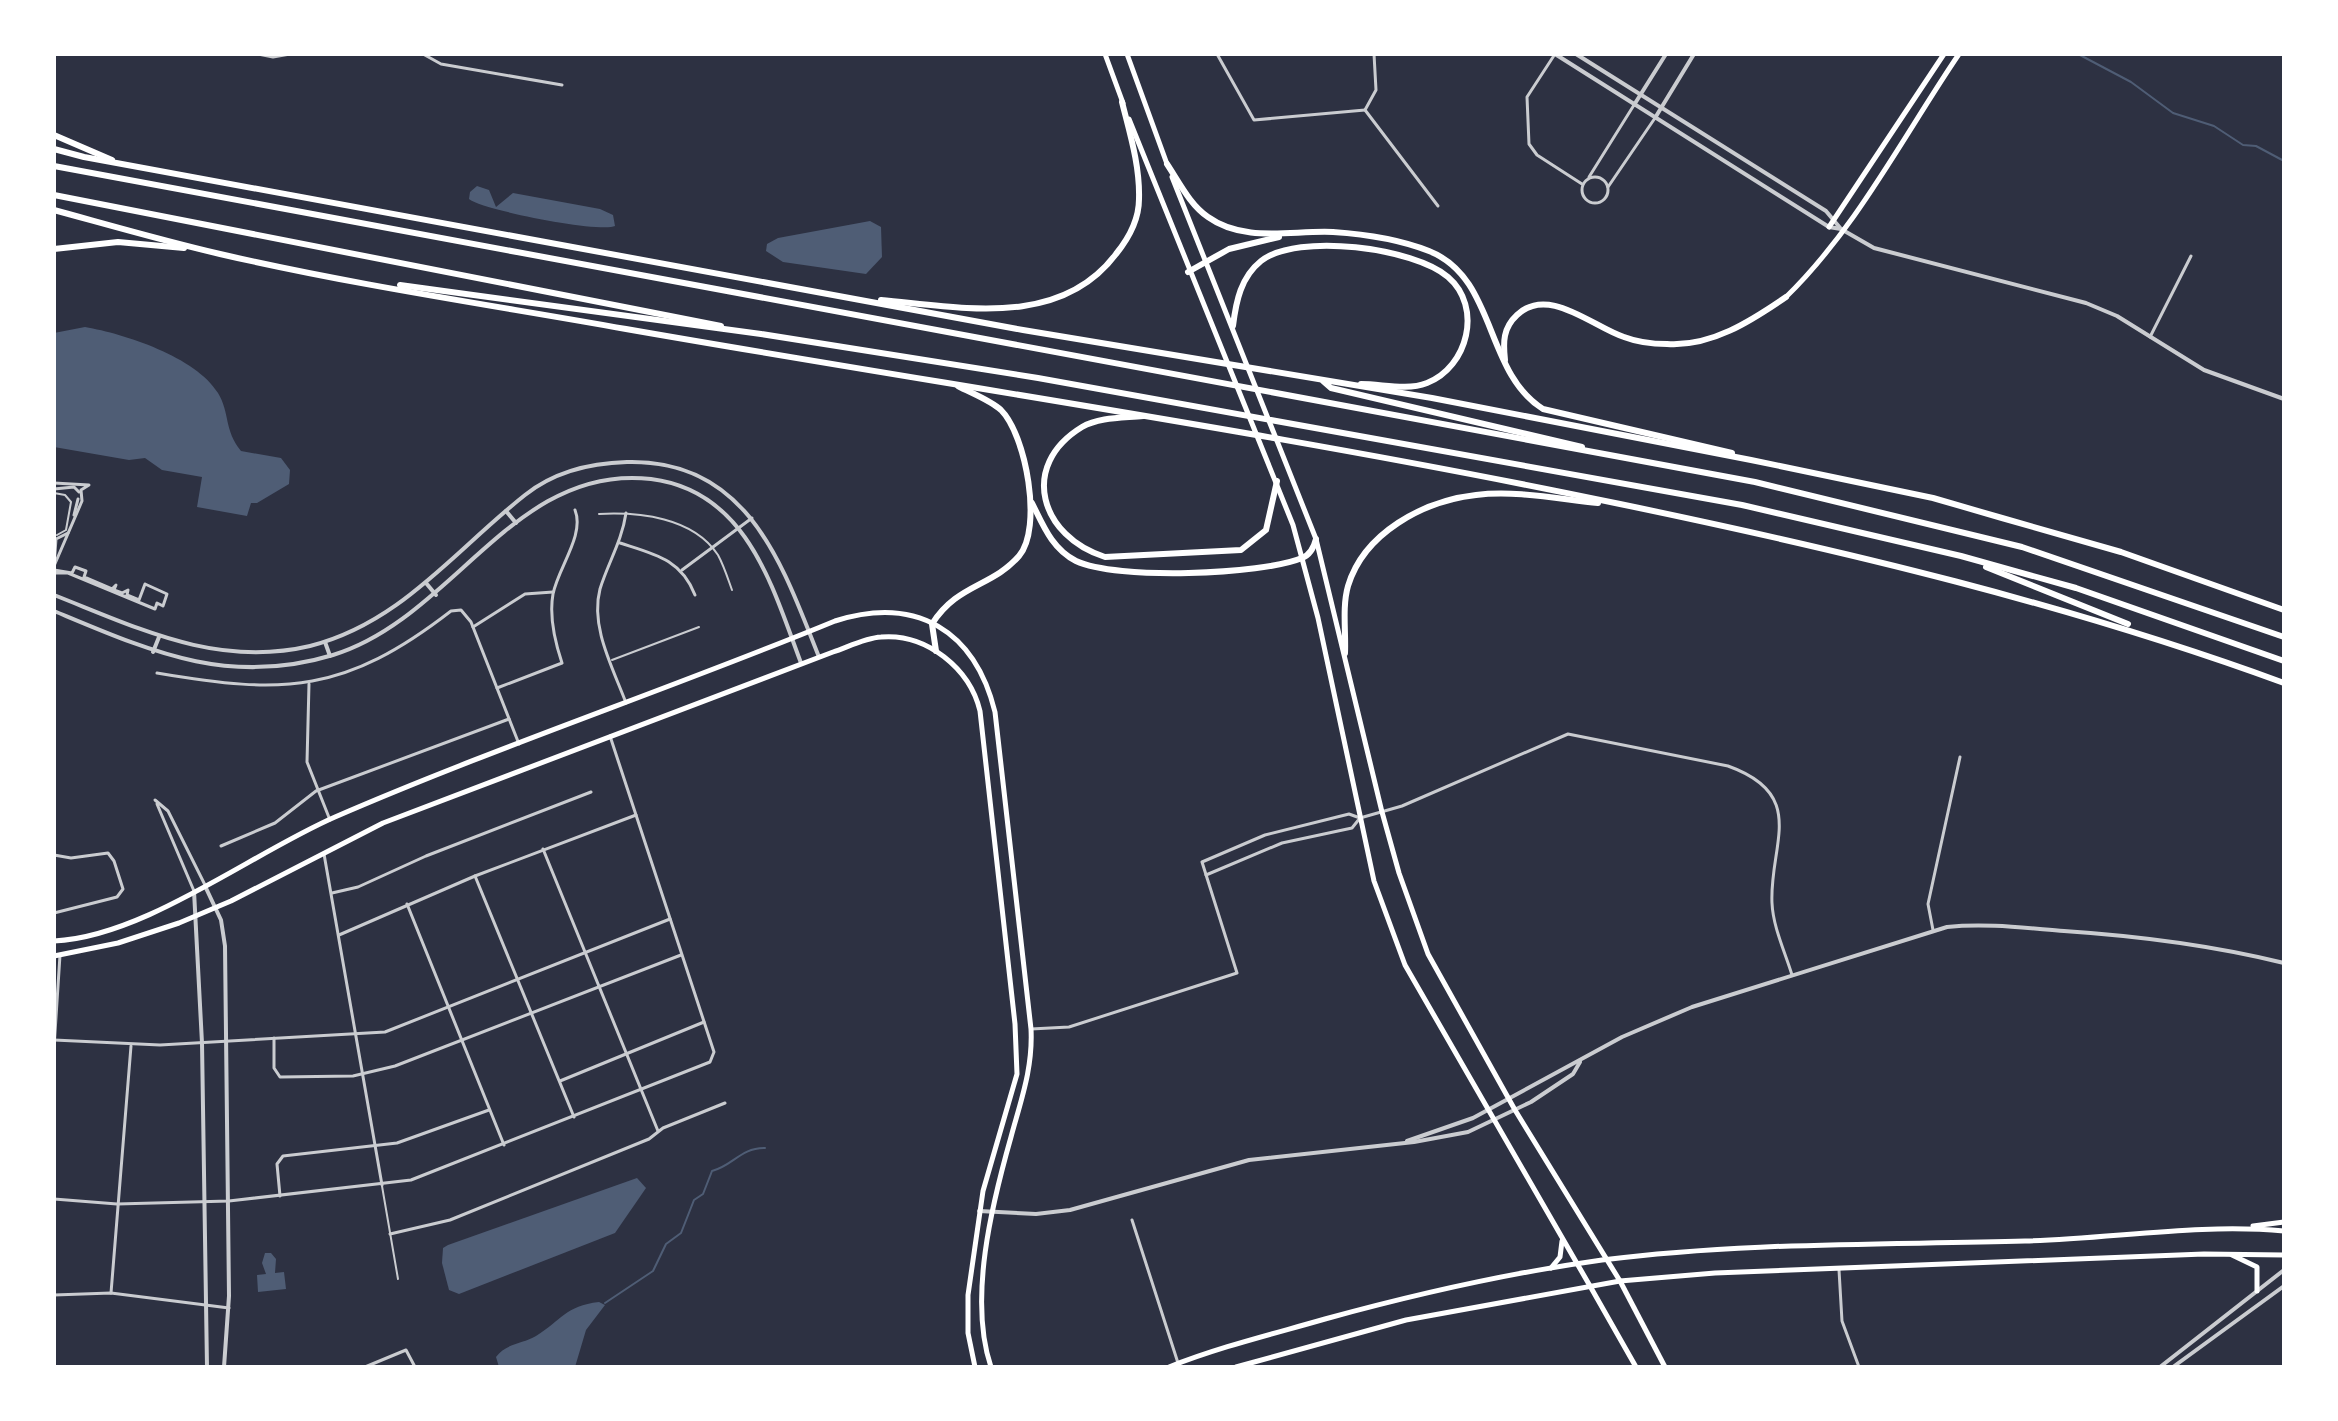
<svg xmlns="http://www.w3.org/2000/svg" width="2338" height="1421" viewBox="0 0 2338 1421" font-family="Arial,sans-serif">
<rect width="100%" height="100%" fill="#2d3142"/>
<g fill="#4f5d75">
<path d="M477,186L489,190L496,207L513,193L600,209L613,215L615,226C600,233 482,210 469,199L470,192Z"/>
<path d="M870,221L881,227L882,257L866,274L783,262L766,251L767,244L778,238Z"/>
<path d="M85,327C125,334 196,357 218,393C230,413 224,430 241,451L281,458L290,470L289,484L257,503H251L247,516L197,507L202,477L162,470L145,458L129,460L54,447V333Z"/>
<path d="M637,1178L646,1188L615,1233L459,1294L449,1290L442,1263L443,1248L448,1245Z"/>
<path d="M265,1253H271L276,1259L275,1273L284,1272L286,1289L258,1292L257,1275L266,1274L262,1263Z"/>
<path d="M599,1302L605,1305L586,1330L575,1367H499L496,1357C506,1343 523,1344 536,1336C562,1320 565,1306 599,1302Z"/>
</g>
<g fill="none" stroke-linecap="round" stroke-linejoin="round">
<g stroke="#4f5d75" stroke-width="2">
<path d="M2078,54L2131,82L2173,113L2214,126L2243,145L2256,146L2284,161"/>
<path d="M605,1303L653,1271L666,1244L681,1233L694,1200L703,1194L712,1171C734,1165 740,1148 765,1148"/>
</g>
<g stroke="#caccd0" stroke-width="2">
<path d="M54,493L65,495L71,502L66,530L57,535"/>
<path d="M599,514C639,512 693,517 718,555C724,566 728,579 732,590"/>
<path d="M612,660L699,627"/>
<path d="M382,1186L398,1279"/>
</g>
<g stroke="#caccd0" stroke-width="3">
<path d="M54,483L89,485L81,490L82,501L54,566"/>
<path d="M54,489L74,487L79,492"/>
<path d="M74,515L78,499"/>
<path d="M54,566L56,539L68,533"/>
<path d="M54,570L72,573L75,567L86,571L84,577L112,589L116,585L114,590L122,593L128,590L127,595L139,600L145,584L167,594L163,606L157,603L155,609L68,573H54"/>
</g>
<g stroke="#caccd0" stroke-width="3">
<path d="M258,54L273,57L290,54"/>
<path d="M423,54L441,64L562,85"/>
<path d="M1217,54L1254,120L1365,110"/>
<path d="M1374,54L1376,90L1365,110L1438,206"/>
<path d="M1555,54L1527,97L1529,144L1537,155L1582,184"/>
<circle cx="1595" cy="190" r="13"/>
<path d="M1589,177L1634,105"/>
<path d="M1608,187L1655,118"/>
<path d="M2150,337L2191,256"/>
<path d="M626,513C622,541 608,563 600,589C590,627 613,668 626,703"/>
<path d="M620,543C654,554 681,559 695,595"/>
<path d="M682,570L752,518"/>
<path d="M473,627L525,594L553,592"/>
<path d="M157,673C285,695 345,693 451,611L461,610L471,622L519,744"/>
<path d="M309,684L307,762L330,820"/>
<path d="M497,688L562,663C555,642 549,616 553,594C558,568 585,535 575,510"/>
<path d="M155,800L168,811L205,885"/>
<path d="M157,804L194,891"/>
<path d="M221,846L275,823L316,791L509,719"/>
<path d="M543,849L658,1131"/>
<path d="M324,854L382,1185"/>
<path d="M54,855L71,858L108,853L114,861L123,889L117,897L54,913"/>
<path d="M1206,875L1282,843L1352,828L1360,818"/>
<path d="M475,876L574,1117"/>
<path d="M332,893L358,887L426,856L591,792"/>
<path d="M407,904L504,1145"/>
<path d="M1933,930L1928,904L1960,757"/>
<path d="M339,935L475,876L636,815"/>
<path d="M1031,1029L1069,1027L1237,973L1202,862L1265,835L1349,814L1360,818L1402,806L1568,734L1728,766C1809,795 1769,845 1772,903C1773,927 1785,952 1792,975"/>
<path d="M274,1038V1068L280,1077L353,1076L395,1066L681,955"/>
<path d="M54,1040L160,1045L385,1032L670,919"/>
<path d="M54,1048L60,955"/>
<path d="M560,1081L704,1022"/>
<path d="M280,1196L277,1164L283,1156L397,1143L489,1110"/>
<path d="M54,1199L117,1204L229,1201L411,1180L710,1062L714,1052L610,736"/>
<path d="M1132,1220L1178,1363"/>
<path d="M390,1234L450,1220L649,1139L663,1128L725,1103"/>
<path d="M1839,1270L1842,1321L1859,1367"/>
<path d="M111,1293L131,1046"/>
<path d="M54,1295L111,1293L229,1308"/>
<path d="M365,1367L406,1350L415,1367"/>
</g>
<g stroke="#caccd0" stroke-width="4">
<path d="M1555,54L1829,227L1841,229"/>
<path d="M1576,54L1826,211L1841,229L1874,248L2086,303L2117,316L2204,370L2284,399"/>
<path d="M1634,105L1666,54"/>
<path d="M1655,118L1694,54"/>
<path d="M506,511L516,523"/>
<path d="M426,583L436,595"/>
<path d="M54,595C138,628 217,668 310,646C401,623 455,550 525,495C555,471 590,463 627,462C748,459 782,564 819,657"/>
<path d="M54,611C150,651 228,687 333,655C454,618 514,463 651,479C747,491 772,586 801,663"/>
<path d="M325,642L330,656"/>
<path d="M153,652L159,637"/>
<path d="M205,886L221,920L225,946L229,1296L224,1367"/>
<path d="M194,891L202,1043L207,1367"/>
<path d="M1407,1141L1473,1118L1622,1037L1692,1007L1947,927C1986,923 2025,928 2064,931C2139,936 2211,945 2284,963"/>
<path d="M979,1211L1036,1214L1070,1210L1249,1160L1414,1142L1468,1132L1531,1102L1573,1074L1580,1062"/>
<path d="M2160,1367L2284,1270"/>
<path d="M2173,1367L2284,1286"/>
</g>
<g stroke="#fff" stroke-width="5">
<path d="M1829,227L1944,54"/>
<path d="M1786,297C1856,229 1904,135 1959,54"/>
<path d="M54,941C144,937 252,853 335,817C499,746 670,689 835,621C917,595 975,631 995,712L1031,1029C1033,1068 1021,1100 1011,1137C992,1204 968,1299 991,1367"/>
<path d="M54,956L118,943L179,923L231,901L383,823L833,652C848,647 865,638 881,637C927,633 970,669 980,711L1015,1024L1017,1074L983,1191L968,1295V1333L975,1367"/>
<path d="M1620,1281L1665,1367"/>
<path d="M1590,1286L1636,1367"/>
</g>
<g stroke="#fff" stroke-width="5">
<path d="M1105,54L1123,103"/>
<path d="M1127,54L1167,164"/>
<path d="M1129,119L1293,525L1318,618L1374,881L1405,965L1590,1286"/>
<path d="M1172,177L1316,539L1382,812L1399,873L1428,954L1515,1110L1620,1281"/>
<path d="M2253,1226L2284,1222"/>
<path d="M2232,1255L2257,1267V1291"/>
<path d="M1551,1268L1560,1257L1562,1241"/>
<path d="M1169,1367C1219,1347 1273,1334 1325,1319C1416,1294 1508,1273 1602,1260C1742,1242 1885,1245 2025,1241C2111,1239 2198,1223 2284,1231"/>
<path d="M1236,1367L1406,1320L1620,1281L1715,1273L2204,1254L2284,1255"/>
</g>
<g stroke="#fff" stroke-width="6">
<path d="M54,135L112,160"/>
<path d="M54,149L84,157L1023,330L1432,398L1751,460L1933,498L2002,518L2121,552L2284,610"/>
<path d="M1167,164C1179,182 1190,205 1208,217C1244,243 1292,230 1333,232C1363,234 1401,240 1429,251C1497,278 1484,372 1543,409L1732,453"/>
<path d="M54,166L1755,482L2022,547L2284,637"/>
<path d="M54,195L721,326"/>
<path d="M54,210C109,225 164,241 220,254C354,285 491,305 626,329C958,387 1291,435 1620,504C1846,551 2068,604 2284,683"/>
<path d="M54,249L118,242L184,248"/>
<path d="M1188,272L1229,249L1279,237"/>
<path d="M400,285L761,334L1038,378L1742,505L1961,556L2076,588L2284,661"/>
<path d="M881,300C960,307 1060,329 1116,254C1129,238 1139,220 1139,199C1140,166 1130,134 1122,102"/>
<path d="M1233,326C1236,301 1241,277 1261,261C1298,232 1414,248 1448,277C1483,307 1468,367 1427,383C1406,391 1383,384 1361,384"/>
<path d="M1505,360C1503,342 1503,328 1517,315C1548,285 1593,327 1624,337C1637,342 1653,344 1667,344C1711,347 1751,321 1786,297"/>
<path d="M1323,381L1331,388L1582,447"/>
<path d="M1143,416C1123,418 1099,417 1082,427C1018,466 1041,537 1105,557L1241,550L1266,530L1277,481"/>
<path d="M1032,503C1043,525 1052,549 1076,561C1116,580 1261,575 1302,558C1310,555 1314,547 1316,539"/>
<path d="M1986,567L2128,624"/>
<path d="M936,651L932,624C957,584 992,587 1019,556C1043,528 1026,435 1001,410C990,400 971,393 958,386"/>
<path d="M1345,653C1346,632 1342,607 1348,586C1364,533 1423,501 1476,495C1515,490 1559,499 1598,503"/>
</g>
</g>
<rect width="2338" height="1421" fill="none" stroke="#ffffff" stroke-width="112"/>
</svg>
